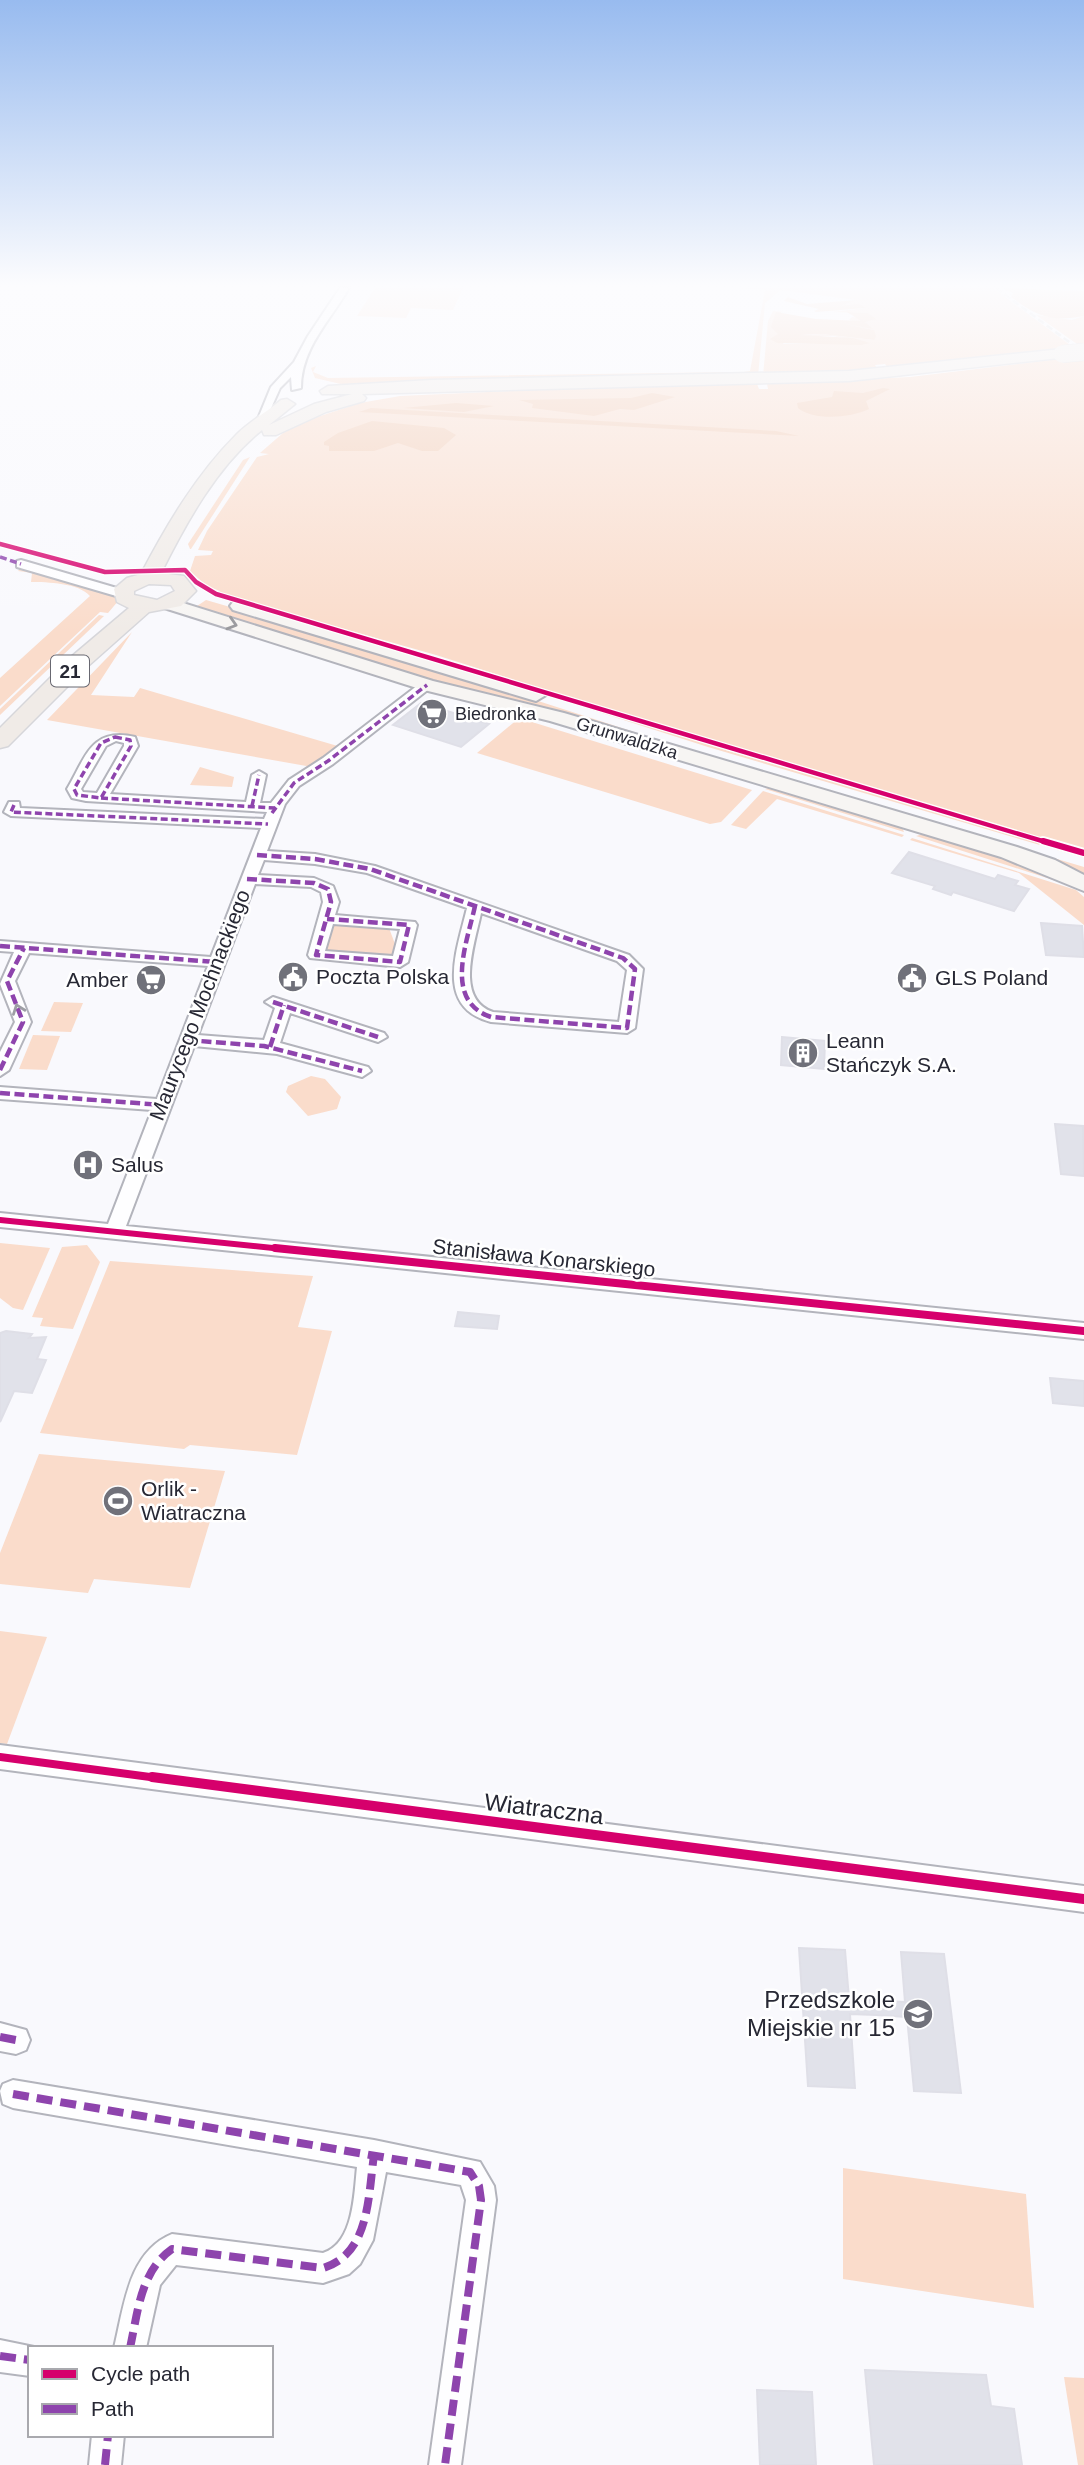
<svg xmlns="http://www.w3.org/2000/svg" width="1084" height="2465" viewBox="0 0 1084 2465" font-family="Arial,sans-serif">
<rect width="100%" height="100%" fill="#f9f9fd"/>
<g fill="#fadccb">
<path d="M375,288H463L453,310L411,308L406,318L357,316Z"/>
<path d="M739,288H993L1077,350L1059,352L1053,347L1058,352L888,368L885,364L875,365L878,370L763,376L768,321L773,311L795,313L781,312L787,335L783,344L869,343L833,336H796L822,334L874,340V330L844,324L873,328L849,320L852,317L874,320L868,313L833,312L866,308L839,306L856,300L781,290L765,303L758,376L744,372L750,371L765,290Z"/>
<path d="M1036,315L1072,320L1084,316V349Z"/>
<path d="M1084,356V852L785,766L436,655L218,593L220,591L207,586L190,571L195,556L211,555L213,551L198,550L207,531L257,457L269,454L260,453L283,433L308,420L360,403L400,396L573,388L757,384L759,389H768L767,384L910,377Z"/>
<path d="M316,366L313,372L328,378L734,372L728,375L345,385L315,378L311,368Z"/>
<path d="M250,457L191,549H190L188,544L243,460Z"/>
<path d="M20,569L114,594L119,600L108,613L100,612L0,706V678L90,596C79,583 47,582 31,582L32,573L18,571Z"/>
<path d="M217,595L458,665L732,752L1084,855V858L708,747L433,659L214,596Z"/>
<path d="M206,600L405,658L693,751L1084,867V879L194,608Z"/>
<path d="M99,615L104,616L0,715V709Z"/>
<path d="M132,632L91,695L134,697L140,688L341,747L312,767L47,720Z"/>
<path d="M519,718L752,790L721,822L710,824L477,753Z"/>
<path d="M200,767L234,777L232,787L190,785Z"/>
<path d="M772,787L901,825L904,832L765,789Z"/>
<path d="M763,791L904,835L902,837L777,799L746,829L731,825Z"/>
<path d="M926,833L1031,865L1078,888L916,836Z"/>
<path d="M912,838L1076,890L1084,897V925L1019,873L910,840Z"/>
<path d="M338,922L389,928L398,952L385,958L330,954L323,950L330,924Z"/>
<path d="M54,1002L83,1003L71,1032L41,1031Z"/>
<path d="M33,1035L60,1036L47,1070L19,1069Z"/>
<path d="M311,1076L325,1079L341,1097L337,1109L308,1116L286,1092L288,1086Z"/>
<path d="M0,1243L50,1248L23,1310L13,1308L0,1298Z"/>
<path d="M87,1245L100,1262L73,1329L40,1326L43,1318L32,1317L62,1247Z"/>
<path d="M110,1261L313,1276L298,1327L332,1331L297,1455L190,1445L184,1449L40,1433Z"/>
<path d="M39,1454L225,1471L190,1588L94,1579L88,1593L0,1584V1553Z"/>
<path d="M0,1631L47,1637L7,1744L0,1743Z"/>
<path d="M843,2168L1026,2194L1034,2308L843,2279Z"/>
<path d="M1064,2377L1084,2378V2465H1078Z"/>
</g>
<g fill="#f3ccb4">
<path d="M1002,288L1084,291V316C1052,322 1038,317 1011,297L1013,293Z"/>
<path d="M788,297L807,304L857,300L840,306L859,304L866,308L816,312L814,311L819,309L784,301Z"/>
<path d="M776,312L816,319L861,321L847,312L868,313L876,319L865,322L873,329L845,324L874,330L876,336L874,340L822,334L801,335L853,338L870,343L861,345L777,343L770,339L778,334L771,327Z"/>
<path d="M883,388L890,389L866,401L869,409C850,418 814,421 798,408L797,403L832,397L834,391L863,393Z"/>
<path d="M652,393L675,397L634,410L620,409L594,416L532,408L533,404L519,400L631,398Z"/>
<path d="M456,403L494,406L464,412L403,408Z"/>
<path d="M371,408L776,431L799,436L359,412Z"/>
<path d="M372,421L444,428L456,435L438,451H422L398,443L374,451H329V446L324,445V442L338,433Z"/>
</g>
<g fill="#e1e2ea" stroke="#dfdfe7" stroke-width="2">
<path d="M421,703L489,724L461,747L393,725Z"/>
<path d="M909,852L995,879L998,875L1018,881L1015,885L1029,889L1014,911L953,892L951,895L933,889L935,886L892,873Z"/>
<path d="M1041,923L1082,926L1084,957L1046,955Z"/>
<path d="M782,1037L825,1041L824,1069L781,1065Z"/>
<path d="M1055,1124L1083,1126L1084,1176L1061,1174Z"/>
<path d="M458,1312L499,1316L497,1329L455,1326Z"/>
<path d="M6,1331L32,1334L29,1338L46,1337L37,1359L46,1360L32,1393L14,1391L0,1422V1333Z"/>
<path d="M1050,1378L1084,1381V1406L1053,1403Z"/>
<path d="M799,1948L845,1950L849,1999L905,2002L901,1952L944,1954L961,2093L914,2091L907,2017L876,2015L850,2014L855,2088L808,2086Z"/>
<path d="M865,2370L986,2375L991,2406L1014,2409L1022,2465H874Z"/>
<path d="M757,2390L812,2392L816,2465H760Z"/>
</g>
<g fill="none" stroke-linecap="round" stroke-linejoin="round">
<g stroke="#b3b4bc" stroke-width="4">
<g id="street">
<path d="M340,288H349C330,321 301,348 301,388L292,390L291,377L280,388L263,426H255L271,387L294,362L308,336Z"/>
<path d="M21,560L127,591L129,594L123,598L17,567V561Z"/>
<path d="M422,682L434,685L333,764L299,786L285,804L267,851L315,854L375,866L629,955L643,969L635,1028L627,1033L491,1022C434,1007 457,950 467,908L367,873L315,864L264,860L258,875L314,878L333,886L339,902L335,915L415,922L417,925L408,962L400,967L310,958L308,955L323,902L321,892L311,887L255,884L198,1035L264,1040L275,1008L265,1002L273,997L384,1033L387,1037L378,1042L290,1013L280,1043L368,1067L371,1071L362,1077L277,1054L194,1046L126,1226L1084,1323V1339L0,1227V1213L108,1224L152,1110L0,1099V1087L157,1099L208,966L29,953L15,981L31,1022L9,1070L0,1076V1052L15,1022L0,984L14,952L0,951V941L211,957L261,828L11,816L4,812L9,802H19L20,808L264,819L267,812L86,801L72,798L67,789C86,757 91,727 135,737L138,746L110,794L246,802L252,775L259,771L266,775L260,803H271L289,780L323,758ZM116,741L124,743V746L97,793L83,792L81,789L106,746ZM481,913L617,961L627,970L619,1022L493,1012C454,999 475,943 481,913ZM333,924L400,929L393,956L325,951Z"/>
<path d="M0,1745L1084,1886V1912L0,1769Z"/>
<path d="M0,2023L26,2030L30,2040L26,2050L16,2054L0,2051Z"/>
<path d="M13,2080L374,2140L480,2162L494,2186L496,2200L461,2465H429L466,2200L461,2185L386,2172L373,2240L360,2264L349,2274L323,2283L176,2265L160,2285L146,2348H114C124,2307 128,2252 172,2234L323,2253C354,2243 354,2194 357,2167L13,2108L3,2104L0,2091L3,2084Z"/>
<path d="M0,2340L39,2348H30V2376L0,2372Z"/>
<path d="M92,2435H124L121,2465H89Z"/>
</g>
</g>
<g stroke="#b3b4bc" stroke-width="4">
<g id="secondary">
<path d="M167,598L433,681L564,713L1017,847L1055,860L1084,875V891L1001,857L550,721L420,689L161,607L158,603Z"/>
<path d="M239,601L543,691L546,695L536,701L529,699L233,610L230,606L233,602Z"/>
</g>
</g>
<g stroke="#d6d6da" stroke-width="3">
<path id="primary" d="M1062,349L1070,354L1068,357L849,381L362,394L366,398L364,401L326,412L276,435H264L262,430C217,466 186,523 161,573L184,576L196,591L181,606L149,612L87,667L8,746L0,748V728L71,657L129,608L117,602L114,589L127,578L141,574C167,524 197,474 237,434C250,421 267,412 281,400L287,399L295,404L269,425L314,404L352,394H322L320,391L328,386L432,380L849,371ZM149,584L171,585L175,591L157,600L134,595V591Z"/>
</g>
<use href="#street" fill="#fefeff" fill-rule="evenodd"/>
<use href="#secondary" fill="#f7f5f3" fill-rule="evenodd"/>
<use href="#primary" fill="#f0ebe7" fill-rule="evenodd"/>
<path stroke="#d9d9da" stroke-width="2.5" stroke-dasharray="7 3.5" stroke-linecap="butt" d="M996,288L1084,353"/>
<g stroke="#d6d6da" stroke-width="18" stroke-linecap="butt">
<path id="primary-bridge" d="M1062,354L1084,352"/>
</g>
<use href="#primary-bridge" stroke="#f0ebe7" stroke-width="17"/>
<g stroke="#8e44ad" stroke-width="3.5" stroke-dasharray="7 3.5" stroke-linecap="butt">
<path d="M0,557L21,564"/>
<path d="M115,737L130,740L131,746L101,798L77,795L74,789L101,743Z"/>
<path d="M101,798L275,808"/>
<path d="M14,805L11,812L268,824"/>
<path d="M252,806L259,775"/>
<path d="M272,813L294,783L328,761L427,685"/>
</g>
<g stroke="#8e44ad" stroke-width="4.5" stroke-dasharray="10 4.5" stroke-linecap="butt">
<path d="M257,855L315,859L370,869L623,958L635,969L627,1028L491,1017C443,1001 467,943 475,906"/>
<path d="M247,879L314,883L328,889L331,902L316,955L400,962L409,925L327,919"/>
<path d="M0,946L216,962"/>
<path d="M273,1002L378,1037"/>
<path d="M187,1040L264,1046L362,1071"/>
<path d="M270,1047L284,1005"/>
<path d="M0,1070L23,1022L7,981L24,948"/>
<path d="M0,1093L163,1105"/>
</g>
<g stroke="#8e44ad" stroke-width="8" stroke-dasharray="16 8" stroke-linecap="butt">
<path d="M0,2037L16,2040"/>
<path d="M13,2094L470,2172L479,2186L481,2200L445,2465"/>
<path d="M130,2348C138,2312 140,2272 172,2249L323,2268C370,2254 368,2196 374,2155"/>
<path d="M0,2356L30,2360"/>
<path d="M105,2465L108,2435"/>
</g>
<g stroke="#fff" stroke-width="7">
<path id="cycleway-far3" d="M0,544L105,572L185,570L196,582L216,594L1049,843"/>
</g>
<g stroke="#fff" stroke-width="10">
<g id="cycleway-far2">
<path d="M1043,841L1084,853"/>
<path d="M0,1220L292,1250"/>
</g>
</g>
<g stroke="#fff" stroke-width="12">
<g id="cycleway-far1">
<path d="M275,1248L1084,1331"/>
<path d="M0,1757L165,1779"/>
</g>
</g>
<g stroke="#fff" stroke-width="15">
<path id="cycleway" d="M152,1777L1084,1899"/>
</g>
<use href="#cycleway-far3" stroke="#d6006c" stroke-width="4.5"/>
<use href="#cycleway-far2" stroke="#d6006c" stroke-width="6"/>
<use href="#cycleway-far1" stroke="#d6006c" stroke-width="8"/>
<use href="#cycleway" stroke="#d6006c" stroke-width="10"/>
</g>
<defs><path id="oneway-chevron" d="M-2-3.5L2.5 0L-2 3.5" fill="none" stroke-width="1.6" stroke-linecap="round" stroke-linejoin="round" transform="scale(1.75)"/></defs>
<use stroke="#99999d" href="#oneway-chevron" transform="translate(232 624) rotate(17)"/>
<use stroke="#9d9ea4" href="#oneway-chevron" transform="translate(18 1009) rotate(-110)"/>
<linearGradient id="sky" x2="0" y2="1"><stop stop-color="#98bbef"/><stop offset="0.45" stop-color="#fcfcfe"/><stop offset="1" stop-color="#fcfcfe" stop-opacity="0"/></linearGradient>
<rect width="1084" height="634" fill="url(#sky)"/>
<defs>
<g id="supermarket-disc" transform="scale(1.575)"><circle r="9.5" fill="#70717a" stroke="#fff"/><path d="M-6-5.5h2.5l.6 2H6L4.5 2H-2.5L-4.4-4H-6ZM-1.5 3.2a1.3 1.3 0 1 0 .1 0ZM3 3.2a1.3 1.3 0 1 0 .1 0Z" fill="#fff"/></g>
<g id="civic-disc" transform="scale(1.575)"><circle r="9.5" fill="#70717a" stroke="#fff"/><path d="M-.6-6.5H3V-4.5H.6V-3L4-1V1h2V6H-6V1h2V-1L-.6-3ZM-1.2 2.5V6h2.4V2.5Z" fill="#fff"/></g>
<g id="building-disc" transform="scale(1.575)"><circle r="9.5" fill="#70717a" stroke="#fff"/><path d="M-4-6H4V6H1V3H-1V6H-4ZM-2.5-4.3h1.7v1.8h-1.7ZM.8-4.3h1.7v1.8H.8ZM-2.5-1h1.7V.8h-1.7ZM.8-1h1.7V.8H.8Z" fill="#fff"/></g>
<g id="hospital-disc" transform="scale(1.575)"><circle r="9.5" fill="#70717a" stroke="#fff"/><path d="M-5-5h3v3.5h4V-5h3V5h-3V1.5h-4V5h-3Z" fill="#fff"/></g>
<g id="stadium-disc" transform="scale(1.575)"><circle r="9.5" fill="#70717a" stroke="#fff"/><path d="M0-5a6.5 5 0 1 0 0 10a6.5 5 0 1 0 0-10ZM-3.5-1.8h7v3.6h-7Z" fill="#fff"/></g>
<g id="school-disc" transform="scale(1.575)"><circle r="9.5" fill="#70717a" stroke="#fff"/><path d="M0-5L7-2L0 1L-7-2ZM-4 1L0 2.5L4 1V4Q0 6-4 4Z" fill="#fff"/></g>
</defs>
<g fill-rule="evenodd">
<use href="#supermarket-disc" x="432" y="714"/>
<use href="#civic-disc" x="293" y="977"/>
<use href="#civic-disc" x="912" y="978"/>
<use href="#supermarket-disc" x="151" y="980"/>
<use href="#building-disc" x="803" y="1053"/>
<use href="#hospital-disc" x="88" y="1165"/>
<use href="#stadium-disc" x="118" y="1501"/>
<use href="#school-disc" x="918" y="2014"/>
</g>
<g text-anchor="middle" stroke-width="5" stroke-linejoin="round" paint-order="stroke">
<g font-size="18" fill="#272834" stroke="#fff" text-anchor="start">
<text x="455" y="720">Biedronka</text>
</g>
<g font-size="18" fill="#272834" stroke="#fff">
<text transform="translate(627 738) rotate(17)" y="6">Grunwaldzka</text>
</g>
<rect fill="#fff" stroke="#686871" stroke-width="2" x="51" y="655.5" width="38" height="31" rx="5"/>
<g font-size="19" font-weight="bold" fill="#272834">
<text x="70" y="678">21</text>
</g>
<g font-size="21" fill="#272834" stroke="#fff" text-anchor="start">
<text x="316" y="984">Poczta Polska</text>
<text x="935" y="985">GLS Poland</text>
<text x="128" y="987" text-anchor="end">Amber</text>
<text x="826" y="1048">Leann<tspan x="826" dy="24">Stańczyk S.A.</tspan></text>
<text x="111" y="1172">Salus</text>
<text x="141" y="1496">Orlik -<tspan x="141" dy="24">Wiatraczna</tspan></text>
</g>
<g font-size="21" fill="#272834" stroke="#fff">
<text transform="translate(200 1005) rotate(-69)" y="7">Maurycego Mochnackiego</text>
<text transform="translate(544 1258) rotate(6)" y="7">Stanisława Konarskiego</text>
</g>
<g font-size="24" fill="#272834" stroke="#fff">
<text transform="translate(544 1809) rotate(7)" y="8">Wiatraczna</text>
</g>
<g font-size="24" fill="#272834" stroke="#fff" text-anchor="end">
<text x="895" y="2008">Przedszkole<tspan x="895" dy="28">Miejskie nr 15</tspan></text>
</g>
</g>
<rect x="28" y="2346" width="245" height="91" fill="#ffffff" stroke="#a9a9ae" stroke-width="2"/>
<rect x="42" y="2369" width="35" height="10" fill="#d6006c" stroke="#a9a9ae" stroke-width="2"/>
<text x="91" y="2381" font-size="21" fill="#272834">Cycle path</text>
<rect x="42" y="2404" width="35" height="10" fill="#8e44ad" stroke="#a9a9ae" stroke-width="2"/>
<text x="91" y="2416" font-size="21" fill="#272834">Path</text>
</svg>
